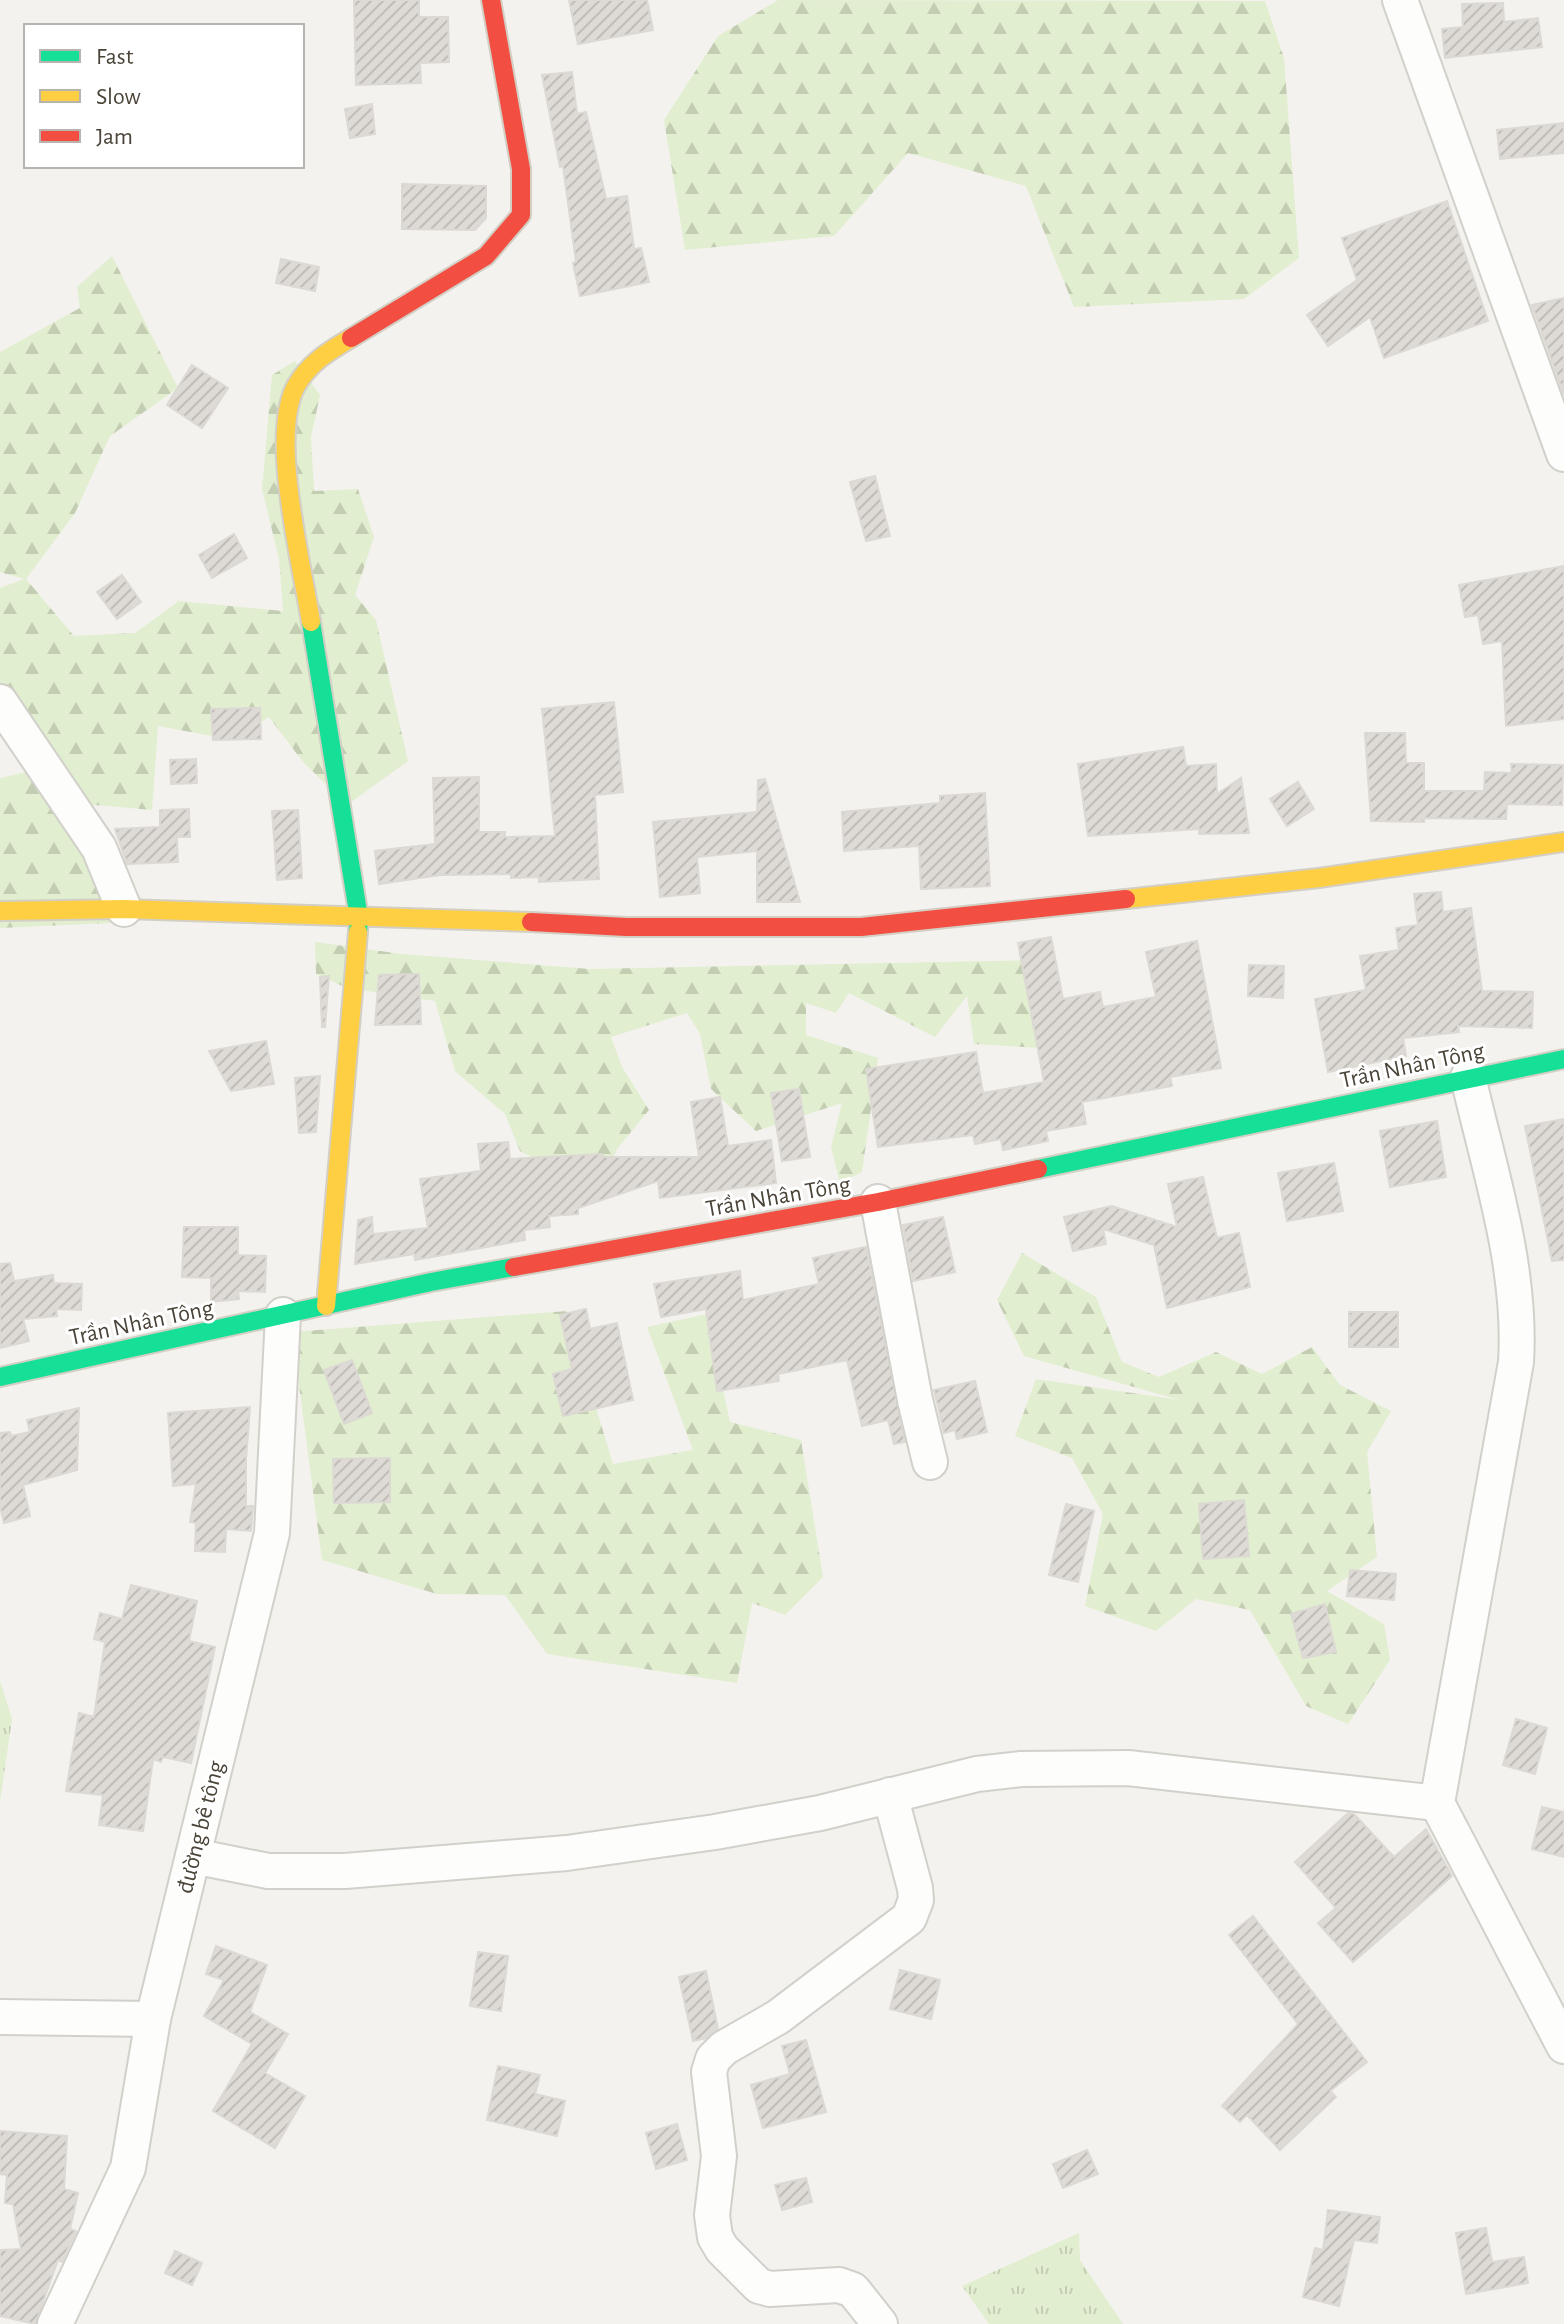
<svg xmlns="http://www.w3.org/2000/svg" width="1564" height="2324" viewBox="0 0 1564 2324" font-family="'Alegreya Sans',sans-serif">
<defs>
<pattern id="grass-tufts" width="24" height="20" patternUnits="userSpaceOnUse" patternTransform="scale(2)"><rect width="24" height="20" fill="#e1eecf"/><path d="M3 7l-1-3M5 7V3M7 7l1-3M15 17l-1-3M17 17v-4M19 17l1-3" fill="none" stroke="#c3cdb2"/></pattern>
<pattern id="forest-firs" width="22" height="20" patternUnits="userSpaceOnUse" patternTransform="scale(2)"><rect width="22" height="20" fill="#e1eecf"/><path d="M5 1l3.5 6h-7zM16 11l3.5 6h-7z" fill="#c3cdb2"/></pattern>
<pattern id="building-hatch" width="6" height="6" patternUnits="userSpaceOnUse" patternTransform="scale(2)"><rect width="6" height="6" fill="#dedbd6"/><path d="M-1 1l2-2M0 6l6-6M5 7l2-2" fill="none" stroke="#c0bdb8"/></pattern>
</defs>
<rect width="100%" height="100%" fill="#f4f2ee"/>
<g fill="url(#grass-tufts)">
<path d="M0,1681L12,1719L0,1802Z"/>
<path d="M1079,2233L1080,2260L1123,2324H989L962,2286Z"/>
</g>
<g fill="url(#forest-firs)">
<path d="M778,0L1265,1L1284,58L1299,258L1244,299L1074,307L1026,186L908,153L834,236L685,250L664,120L718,36Z"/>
<path d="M112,256L178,388L110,436L75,513L26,579L74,636L135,633L179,601L283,611L279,559L262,489L272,375L295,361L320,395L311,437L314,491L358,489L374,537L355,595L376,620L408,761L347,805L303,762L269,717L234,740L158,726L152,810L84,804L0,722V588L24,579L0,572V352L80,308L77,287Z"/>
<path d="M35,770L132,922L0,928V778Z"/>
<path d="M315,942L402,954L590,969L1037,960L1039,1048L974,1044L967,996L935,1037L849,993L836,1013L806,1003V1035L878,1058L862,1172L840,1183L831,1147L842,1103L756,1131L711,1089L700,1034L687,1013L611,1037L622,1067L649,1110L617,1149L605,1176H569L520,1151L505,1114L455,1071L435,1001L347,988L316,974Z"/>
<path d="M1022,1253L1096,1297L1122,1362L1159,1377L1216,1352L1262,1374L1312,1347L1340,1385L1391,1411L1367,1452L1377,1557L1327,1591L1384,1624L1390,1660L1348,1724L1306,1706L1250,1610L1196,1599L1156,1631L1085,1606L1103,1514L1072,1458L1015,1436L1036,1379L1180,1400L1024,1356L997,1300Z"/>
<path d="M567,1311L613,1464L693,1450L647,1327L707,1314L730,1422L801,1440L823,1577L785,1615L752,1603L737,1683L547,1654L505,1595L437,1594L322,1560L292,1332Z"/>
</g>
<g fill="url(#building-hatch)" stroke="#dcd9d4" stroke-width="2">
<path d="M354,0H419V17H448L449,62L420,63L421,83L356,85Z"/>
<path d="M569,0H647L653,30L578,44Z"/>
<path d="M1503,3L1504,22L1538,18L1542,47L1445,58L1442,29L1463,27L1462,4Z"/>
<path d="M572,72L577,114L586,112L606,199L627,196L634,249L641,248L649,282L580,296L573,263L576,262L563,166L560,167L542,75Z"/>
<path d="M372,104L375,134L350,138L345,109Z"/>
<path d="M1564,123V153L1500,159L1497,130Z"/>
<path d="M402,184L486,186V218L475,230L402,229Z"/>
<path d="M1447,201L1488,321L1384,358L1370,317L1328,346L1307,315L1357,280L1342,238Z"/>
<path d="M281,259L319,267L315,291L276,283Z"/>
<path d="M1564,298V395L1532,305Z"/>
<path d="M192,365L228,388L202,428L167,405Z"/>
<path d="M875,476L890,536L866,541L850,482Z"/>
<path d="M234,534L247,558L212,578L199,555Z"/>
<path d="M1564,566V719L1506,726L1502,641L1483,644L1478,615L1465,617L1459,585Z"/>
<path d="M122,575L141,602L117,619L97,592Z"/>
<path d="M614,702L623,792L595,795L599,879L539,882V877L511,878V874L440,875L379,884L375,851L435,844L433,778L479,777V832H505V837L555,836L542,709Z"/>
<path d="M260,708L261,739L213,740L211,709Z"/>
<path d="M1365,733H1405L1406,763H1424V791H1484L1485,772L1512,773L1511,764L1563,765L1562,805L1507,804L1506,819L1424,818V822L1371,821Z"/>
<path d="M1183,747L1186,766L1216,764L1217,794L1241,778L1249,833L1199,834V829L1088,836L1078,764Z"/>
<path d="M196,759L197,783L171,784L170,760Z"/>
<path d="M765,779L800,902H757V851L697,857L700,893L660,897L653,822L757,812L758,780Z"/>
<path d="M1298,782L1314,809L1287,826L1270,799Z"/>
<path d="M985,793L990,886L921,889L919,846L844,851L842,812L940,803V796Z"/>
<path d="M189,809L190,837H177L178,862L127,864L115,829L160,827V810Z"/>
<path d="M298,810L302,878L277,880L272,811Z"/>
<path d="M1441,892L1443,912L1471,908L1482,991L1533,992L1532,1028L1458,1026L1459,1032L1403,1038L1406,1056L1328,1072L1315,999L1366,990L1360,956L1399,950L1396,928L1418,925L1414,894Z"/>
<path d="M1051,937L1063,999L1100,992L1103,1007L1156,997L1146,952L1197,941L1221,1068L1170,1077L1172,1086L1082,1102L1086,1124L1046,1131L1048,1141L1003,1150L1001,1139L975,1144L973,1135L878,1147L866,1069L976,1052L983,1093L1044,1082L1018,943Z"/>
<path d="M1249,965L1284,966L1283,998L1248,996Z"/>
<path d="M419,974L421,1024L375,1025L379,975Z"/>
<path d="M329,976L325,1027H322L320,977Z"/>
<path d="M266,1041L274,1084L231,1091L209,1051Z"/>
<path d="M320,1076L316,1132L299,1133L295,1078Z"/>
<path d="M799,1089L810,1157L782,1161L771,1093Z"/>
<path d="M720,1097L728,1146L771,1140L776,1183L660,1198L658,1181L578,1208V1214L549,1216L550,1227L524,1230L525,1240L415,1260L414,1254L355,1264L358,1220L372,1217L373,1234L428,1228L420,1179L481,1171L478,1144L508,1142L510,1159L602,1154L604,1157H699L691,1102Z"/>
<path d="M1564,1119V1260L1552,1261L1525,1126Z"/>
<path d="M1437,1121L1446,1177L1390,1187L1380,1131Z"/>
<path d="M1334,1163L1343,1211L1287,1221L1278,1173Z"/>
<path d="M1203,1177L1217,1238L1239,1233L1250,1287L1167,1308L1154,1245L1103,1229L1106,1244L1073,1251L1064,1217L1112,1206L1177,1227L1168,1184Z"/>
<path d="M943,1217L955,1272L913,1281L903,1225Z"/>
<path d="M184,1227H238V1255L266,1256L265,1292L238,1291L239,1299L211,1302V1278L182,1277Z"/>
<path d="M866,1247L905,1442L894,1444L888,1420L862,1426L847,1360L778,1374L779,1381L717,1391L706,1309L661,1317L654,1284L740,1271L743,1300L819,1284L813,1258Z"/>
<path d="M10,1263L14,1281L53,1275L54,1283L82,1284L81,1310L56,1309L57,1316L23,1319L29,1341L0,1348V1264Z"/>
<path d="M586,1309L590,1329L617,1323L633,1400L563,1416L553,1374L572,1369L560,1315Z"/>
<rect x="1349" y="1312" width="49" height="35"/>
<path d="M352,1360L372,1413L344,1424L324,1370Z"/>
<path d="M975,1381L987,1432L957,1439L955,1430L944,1433L934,1390Z"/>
<path d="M250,1407L246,1460V1506H253L251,1531L226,1529L225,1552L195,1551L196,1523L190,1522L196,1484L173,1486L168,1413Z"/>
<path d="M79,1408L77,1470L23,1485L30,1516L4,1523L0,1507V1433L10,1432L11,1436L30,1432L27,1420Z"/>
<path d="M390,1458V1502L334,1503L333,1459Z"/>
<path d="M1244,1500L1249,1556L1203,1559L1199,1504Z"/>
<path d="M1066,1504L1094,1511L1078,1582L1049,1575Z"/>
<path d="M1350,1570L1396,1574L1394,1600L1347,1596Z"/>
<path d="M131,1585L197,1601L189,1641L215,1647L191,1763L163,1757L161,1762L153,1759L143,1831L99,1825L103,1795L66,1791L79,1713L94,1717L105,1642L94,1639L100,1613L122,1619Z"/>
<path d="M1325,1604L1336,1652L1303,1658L1291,1614Z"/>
<path d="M1516,1719L1547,1728L1535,1774L1503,1765Z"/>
<path d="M1542,1807L1564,1812V1857L1532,1849Z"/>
<path d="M1348,1813L1354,1814L1394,1857L1426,1829L1452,1876L1353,1962L1318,1923L1336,1908L1295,1862Z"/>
<path d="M1253,1916L1367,2062L1330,2091L1336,2097L1280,2150L1247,2115L1240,2122L1222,2106L1298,2024L1229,1935Z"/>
<path d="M216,1946L267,1965L250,2012L288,2034L265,2073L305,2096L275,2148L213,2111L252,2044L204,2016L224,1980L206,1974Z"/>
<path d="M478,1952L508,1956L501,2011L470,2006Z"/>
<path d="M900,1970L940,1980L931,2019L890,2009Z"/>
<path d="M706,1971L718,2029L706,2038L693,2041L679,1977Z"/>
<path d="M806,2040L826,2112L763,2128L751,2085L790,2074L782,2046Z"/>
<path d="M498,2066L540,2075L535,2094L565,2101L557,2136L487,2120Z"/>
<path d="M677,2124L687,2160L656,2169L646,2133Z"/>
<path d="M0,2131L67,2136L64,2189L78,2193L70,2229L76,2231L62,2262L58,2260L35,2324L0,2316V2250L21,2249L13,2204L5,2203L7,2175L0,2174Z"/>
<path d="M1087,2150L1098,2174L1063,2188L1053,2164Z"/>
<path d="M806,2178L812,2202L782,2210L775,2185Z"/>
<path d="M1328,2210L1380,2217L1377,2243L1354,2240L1339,2306L1303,2297L1315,2248L1323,2250Z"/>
<path d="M1486,2228L1492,2262L1524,2257L1528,2283L1466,2294L1456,2233Z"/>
<path d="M175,2251L202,2263L192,2285L165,2273Z"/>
</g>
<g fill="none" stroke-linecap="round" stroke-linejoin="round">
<g stroke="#d2d0cb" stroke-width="38">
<g id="street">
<path d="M1400,0L1564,454"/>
<path d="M0,702L99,848L124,909"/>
<path d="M1468,1077C1489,1169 1522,1266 1516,1362L1437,1803L1564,2046"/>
<path d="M878,1202L915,1400L930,1462"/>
<path d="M193,1856L268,1871H345L567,1853L715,1832L820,1813L977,1774L1021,1769L1128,1768L1437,1803"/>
<path d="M0,2017L153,2019"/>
<path d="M55,2324L128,2168L153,2019L272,1533L283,1315"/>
<path d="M880,2324L853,2290L839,2285L770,2289L759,2286L722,2249L715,2237L712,2215L719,2156L709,2072L713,2059L724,2048L778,2017L909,1918L916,1900L915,1888L890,1795"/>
</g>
</g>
<g stroke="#d3cfc5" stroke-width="22">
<g id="fast">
<path d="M311,622L359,918L358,932"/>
<path d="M1038,1169L1564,1059"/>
<path d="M0,1377L431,1282L514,1267"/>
</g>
</g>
<g stroke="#d3cfc5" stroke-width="22">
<g id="slow">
<path d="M311,622C302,565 269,435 296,386C309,363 329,351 351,338"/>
<path d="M1126,899L1319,878L1564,842"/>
<path d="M0,911L124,909L531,922"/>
<path d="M326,1306L358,932"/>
</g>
</g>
<g stroke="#d3cfc5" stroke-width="22">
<g id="jam">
<path d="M351,338L486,256L521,215V169L491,0"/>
<path d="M531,922L626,927H861L1126,899"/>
<path d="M514,1267L878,1202L1038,1169"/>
</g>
</g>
<use href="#street" stroke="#fdfdfc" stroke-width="34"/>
<use href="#fast" stroke="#16e098" stroke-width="18"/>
<use href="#slow" stroke="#ffcf43" stroke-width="18"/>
<use href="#jam" stroke="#f24e42" stroke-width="18"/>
</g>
<g text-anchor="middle" stroke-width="6" stroke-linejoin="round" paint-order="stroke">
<g font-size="24" fill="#4b4439" stroke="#fff">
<text transform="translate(1412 1065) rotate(-12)" y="8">Trần Nhân Tông</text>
<text transform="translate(778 1196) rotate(-10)" y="8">Trần Nhân Tông</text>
<text transform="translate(141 1322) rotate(-12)" y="8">Trần Nhân Tông</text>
<text transform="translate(200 1827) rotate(-76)" y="8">đường bê tông</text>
</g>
</g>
<rect x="24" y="24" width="280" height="144" fill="#ffffff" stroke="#b7b4b0" stroke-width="2"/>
<rect x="40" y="50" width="40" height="12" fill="#16e098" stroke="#b7b4b0" stroke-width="2"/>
<text x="96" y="64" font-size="24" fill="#4b4439">Fast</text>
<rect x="40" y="90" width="40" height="12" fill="#ffcf43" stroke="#b7b4b0" stroke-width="2"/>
<text x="96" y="104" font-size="24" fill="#4b4439">Slow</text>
<rect x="40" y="130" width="40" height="12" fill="#f24e42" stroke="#b7b4b0" stroke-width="2"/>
<text x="96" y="144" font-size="24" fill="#4b4439">Jam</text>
</svg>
